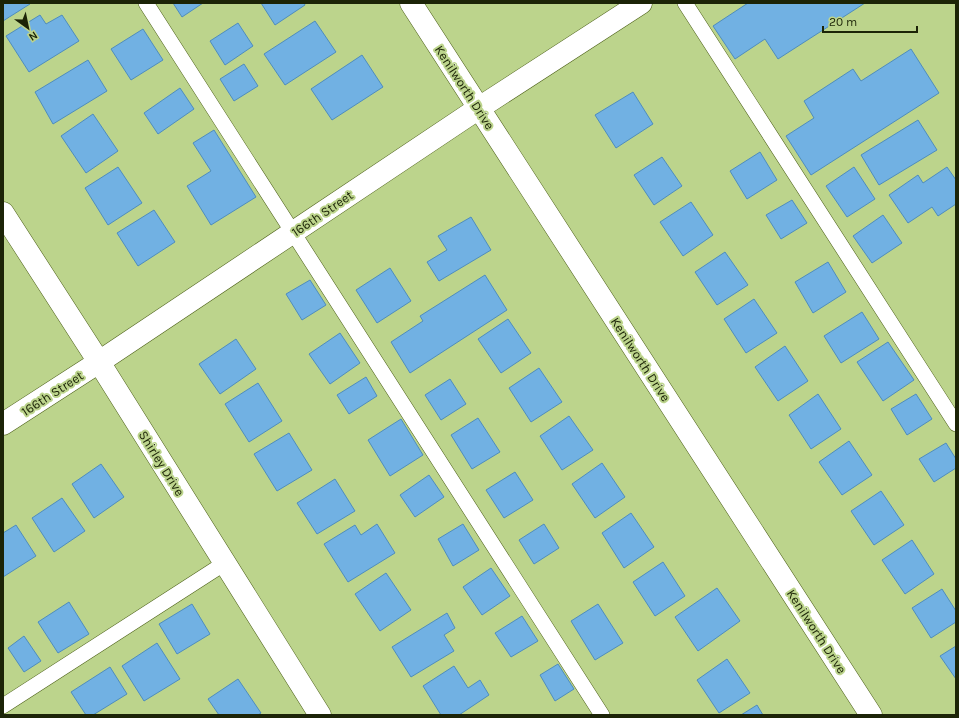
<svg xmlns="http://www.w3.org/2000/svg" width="959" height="718" viewBox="0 0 959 718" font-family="Karla,sans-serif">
<rect width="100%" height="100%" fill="#bcd48c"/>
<g fill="#71b1e3" stroke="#4e8dbd">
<path d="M3,3H30V4L3,21Z"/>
<path d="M173,3H203L182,17Z"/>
<path d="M261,3H304L305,5L275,25Z"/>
<path d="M748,3H865L778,59L765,39L735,59L713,26Z"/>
<path d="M40,15L46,24L62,15L79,41L29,72L6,36Z"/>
<path d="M315,21L336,52L285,85L264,54Z"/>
<path d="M238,23L253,46L225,65L210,41Z"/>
<path d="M143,29L163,60L131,80L111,49Z"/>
<path d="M911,49L939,93L811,175L786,136L814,118L804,101L853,69L861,81Z"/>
<path d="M362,55L383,87L332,120L311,89Z"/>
<path d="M88,60L107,91L53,124L35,92Z"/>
<path d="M244,64L258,86L234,101L220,79Z"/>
<path d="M180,88L194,109L158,134L144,113Z"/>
<path d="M633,92L653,124L616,148L595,115Z"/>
<path d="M93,114L118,151L86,173L61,136Z"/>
<path d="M918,120L937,150L879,185L861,155Z"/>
<path d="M214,130L256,197L211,225L187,186L211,171L193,143Z"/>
<path d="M760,152L777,180L747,199L730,171Z"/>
<path d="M662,157L682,186L654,205L634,175Z"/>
<path d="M118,167L142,203L108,225L85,188Z"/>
<path d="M854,167L875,199L847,217L826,186Z"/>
<path d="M947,167L956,180V204L938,216L932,207L908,223L889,195L918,175L923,183Z"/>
<path d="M792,200L807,223L781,239L766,215Z"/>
<path d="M691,202L713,235L683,256L660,222Z"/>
<path d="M154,210L175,242L138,266L117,233Z"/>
<path d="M883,215L902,243L872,263L853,236Z"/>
<path d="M471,217L491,250L439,281L427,262L447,250L438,236Z"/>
<path d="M725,252L748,285L717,305L695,272Z"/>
<path d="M828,262L846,292L813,313L795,282Z"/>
<path d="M390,268L411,301L377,323L356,290Z"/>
<path d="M485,275L507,310L410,373L391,342L423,321L420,316Z"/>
<path d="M310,280L326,305L302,320L286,294Z"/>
<path d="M754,299L777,333L746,353L724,319Z"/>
<path d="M862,312L879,339L841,363L824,336Z"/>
<path d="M508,319L531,353L501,373L478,339Z"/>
<path d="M340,333L360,363L330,384L309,354Z"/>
<path d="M236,339L256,369L220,394L199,364Z"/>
<path d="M888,342L914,380L883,401L857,362Z"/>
<path d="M785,346L808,381L778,401L755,367Z"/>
<path d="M539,368L562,402L531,422L509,388Z"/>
<path d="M366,377L377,396L349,414L337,395Z"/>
<path d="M450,379L466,404L441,420L425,395Z"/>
<path d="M258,383L282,421L249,442L225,404Z"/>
<path d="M818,394L841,429L811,449L789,415Z"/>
<path d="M916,394L932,419L907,435L891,409Z"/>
<path d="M569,416L593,450L562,470L540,436Z"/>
<path d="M478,418L500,452L472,469L451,435Z"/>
<path d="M401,419L423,455L390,476L368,440Z"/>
<path d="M289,433L312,470L277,491L254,454Z"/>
<path d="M849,441L872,475L842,495L819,462Z"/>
<path d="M946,443L956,459V468L934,482L919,459Z"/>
<path d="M602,463L625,497L595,518L572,484Z"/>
<path d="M101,464L124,497L94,518L72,484Z"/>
<path d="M515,472L533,500L504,518L486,490Z"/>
<path d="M429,475L444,497L415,517L400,495Z"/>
<path d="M335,479L355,511L317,534L297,503Z"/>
<path d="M881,491L904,525L874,545L851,511Z"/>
<path d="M62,498L85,531L54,552L32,518Z"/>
<path d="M631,513L654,547L624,568L602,533Z"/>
<path d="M377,524L395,553L348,582L324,544L355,525L361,535Z"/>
<path d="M463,524L479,550L453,566L438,539Z"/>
<path d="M544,524L559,548L534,564L519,540Z"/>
<path d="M16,525L36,556L3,577V533Z"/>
<path d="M912,540L934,574L905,594L882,560Z"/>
<path d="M663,562L685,596L655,616L633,582Z"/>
<path d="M491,568L510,596L482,615L463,587Z"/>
<path d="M386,573L411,610L380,631L355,594Z"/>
<path d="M717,588L740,621L698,651L675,617Z"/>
<path d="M942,589L956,611V622L931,638L912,608Z"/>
<path d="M69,602L89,634L58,653L38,622Z"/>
<path d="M192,604L210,634L177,654L159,624Z"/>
<path d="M598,604L623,643L595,660L571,621Z"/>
<path d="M447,613L455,628L444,635L454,651L411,677L392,647Z"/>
<path d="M522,616L538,641L511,657L495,633Z"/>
<path d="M24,636L41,661L24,672L8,648Z"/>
<path d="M157,643L180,679L144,701L122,666Z"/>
<path d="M956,646V679L940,656Z"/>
<path d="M727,659L750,693L719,713L697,680Z"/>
<path d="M558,664L574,689L555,701L540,675Z"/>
<path d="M454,666L468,688L480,680L489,695L459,715H441L423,686Z"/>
<path d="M110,667L127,694L93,715H86L71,692Z"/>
<path d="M238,679L261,713L258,715H219L208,699Z"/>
<path d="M757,705L763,715H741Z"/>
</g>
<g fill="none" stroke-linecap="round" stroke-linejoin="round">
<g stroke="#4d6019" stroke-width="16">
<g id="service">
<path d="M146,3L602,715"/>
<path d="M685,3L956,424"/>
<path d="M3,706L225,563"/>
</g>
</g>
<g stroke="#4d6019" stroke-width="23">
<g id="minor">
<path d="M411,3L871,715"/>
<path d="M3,213L99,362L320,715"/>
<path d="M3,424L99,362L479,108L641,3"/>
</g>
</g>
<use href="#service" stroke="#fff" stroke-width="15"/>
<use href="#minor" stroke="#fff" stroke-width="22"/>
</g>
<g text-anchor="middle" stroke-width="4" stroke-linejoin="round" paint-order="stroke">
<g font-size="13" fill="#1c2407" stroke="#bcd48c">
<text transform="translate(465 87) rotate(57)" y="5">Kenilworth Drive</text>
<text transform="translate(322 213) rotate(-34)" y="5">166th Street</text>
<text transform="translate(641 359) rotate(57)" y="5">Kenilworth Drive</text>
<text transform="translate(52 393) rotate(-33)" y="5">166th Street</text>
<text transform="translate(162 463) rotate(58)" y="5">Shirley Drive</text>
<text transform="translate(817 631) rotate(57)" y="5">Kenilworth Drive</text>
</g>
</g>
<rect width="959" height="718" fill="none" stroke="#1c2407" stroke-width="8"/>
<g transform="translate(28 28) rotate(147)" stroke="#bcd48c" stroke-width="3" paint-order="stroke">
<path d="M0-3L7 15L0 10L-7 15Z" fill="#1c2407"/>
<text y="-6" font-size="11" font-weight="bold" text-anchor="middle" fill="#1c2407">N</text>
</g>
<path d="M823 26v6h94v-6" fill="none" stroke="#1c2407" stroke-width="2"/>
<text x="829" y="26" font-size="12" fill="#1c2407" stroke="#bcd48c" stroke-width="3" paint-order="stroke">20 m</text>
</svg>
